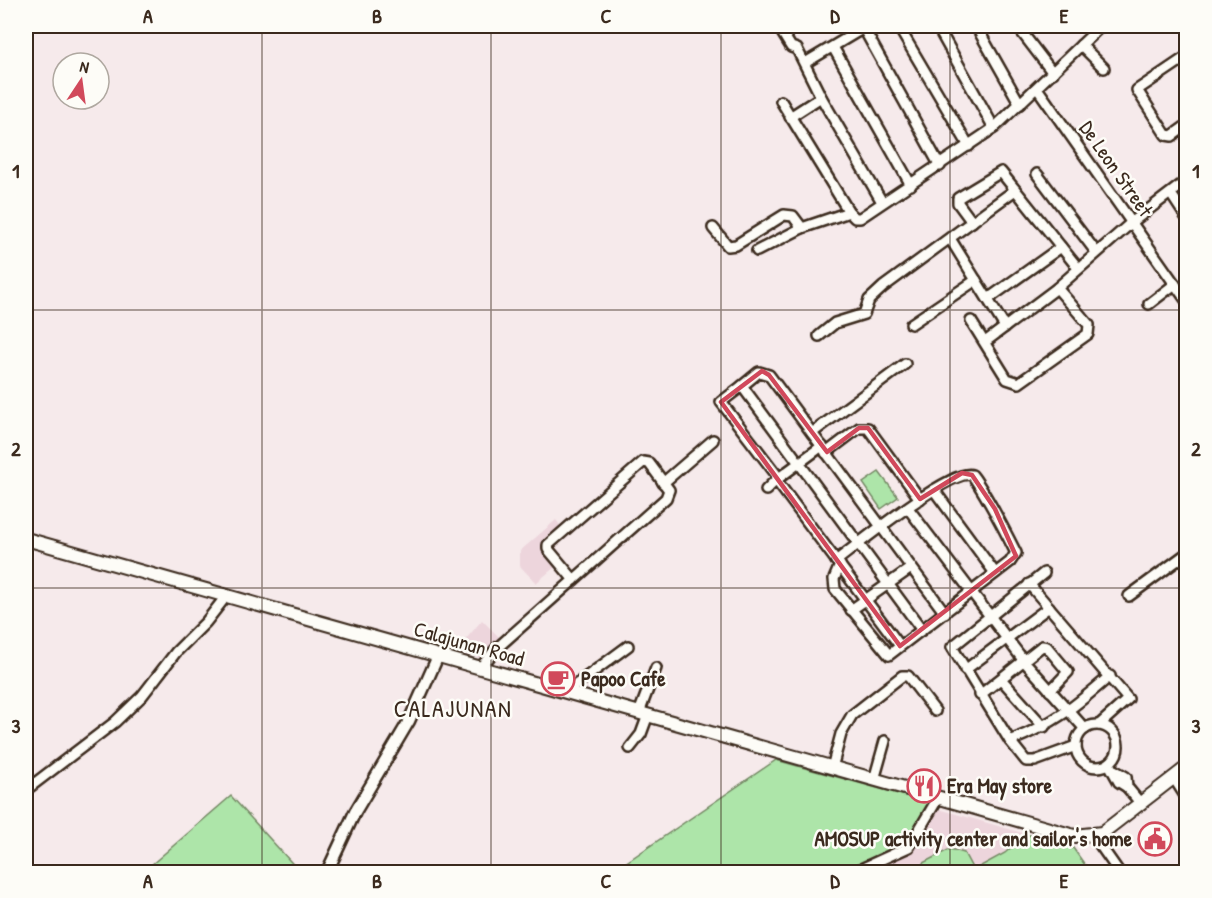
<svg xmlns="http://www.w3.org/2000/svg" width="1212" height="898" viewBox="0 0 1212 898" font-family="'Patrick Hand',sans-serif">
<rect width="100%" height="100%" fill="#f6eaeb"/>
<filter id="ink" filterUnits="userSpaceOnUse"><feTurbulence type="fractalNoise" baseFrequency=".0167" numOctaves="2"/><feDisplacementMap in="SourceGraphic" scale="12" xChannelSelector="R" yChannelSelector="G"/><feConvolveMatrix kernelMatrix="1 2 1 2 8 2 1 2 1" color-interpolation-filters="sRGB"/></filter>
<g filter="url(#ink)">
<g fill="#edd5dc">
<path d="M556,520L563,529L542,548L556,566L536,583L520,566V551Z"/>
<path d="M482,620L502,640L483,658L456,651Z"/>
<path d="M935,808L1026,834L1005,853L970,872H860Z"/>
</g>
<g fill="#ade5a9" stroke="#748864" stroke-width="1.5">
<path d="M879,472L898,497L881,509L863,483Z"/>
<path d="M776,760L931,803L905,846L848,872H612Z"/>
<path d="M231,796L300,872H143Z"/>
<path d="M1026,834L1073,848L1090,872H970L1005,853Z"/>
<path d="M950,849L964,853L972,868L969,872H924L923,863Z"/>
</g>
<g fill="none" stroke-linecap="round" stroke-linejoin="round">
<g stroke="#3b2a1e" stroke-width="14">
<g id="minor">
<path d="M778,26L791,47L797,49L821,97L882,202"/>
<path d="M898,26L969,146"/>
<path d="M937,26L994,128"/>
<path d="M976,26L1020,104"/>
<path d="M1017,26L1053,73"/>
<path d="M864,29L940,166"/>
<path d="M1081,45L1104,68"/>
<path d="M833,47L911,185"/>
<path d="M1186,57L1137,90L1166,135L1172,136L1186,126"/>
<path d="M805,63L867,26"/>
<path d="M1037,88L1186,300"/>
<path d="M781,101L849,212L855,218H860L994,128L1101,26"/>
<path d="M790,117L821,97"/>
<path d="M1037,174L1096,252"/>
<path d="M1171,194L1186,217"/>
<path d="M972,222L958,203V198L1001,172L1078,268"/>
<path d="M713,228L728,246L736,245L784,215L793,216L802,228"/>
<path d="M951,240L1005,327"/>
<path d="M757,251L802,228L849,212"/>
<path d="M988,299L1061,247"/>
<path d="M1149,304L1175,284"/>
<path d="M971,321L1007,379L1019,383L1088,334L1089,325L1057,288"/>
<path d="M911,324L976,280"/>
<path d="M819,336L835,323L864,314L869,300L883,287L1015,190"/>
<path d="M985,342L1057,288L1131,223L1186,181"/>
<path d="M742,386L721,402L779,478"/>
<path d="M812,433L905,364"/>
<path d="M822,446L799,463L922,630"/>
<path d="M826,453L859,428H868L920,499"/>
<path d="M663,483L713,440"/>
<path d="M766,490L776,480"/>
<path d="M934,490L995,573"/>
<path d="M908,508L1024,661L1085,729"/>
<path d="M836,561C857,545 952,468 972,475L975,479C991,503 1003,527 1016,553L1010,562L889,655L835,589L834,579L840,565"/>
<path d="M1044,573L952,647L1010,741L1026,761H1035L1076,746"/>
<path d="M1029,584L1128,699L1099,725"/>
<path d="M1129,596L1186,554"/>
<path d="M851,610L911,568"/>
<path d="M900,646L776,480L799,463L742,386L759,372L769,375L945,613"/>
<path d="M480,668L496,649L666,498L669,490L649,463L643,462L548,545V549L574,580"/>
<path d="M965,670L1049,607"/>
<path d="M1001,679L1044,727"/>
<path d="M566,692L628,646"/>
<path d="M980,695L1042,646L1047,647L1068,672L1050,691"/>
<path d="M639,713L656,668"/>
<circle cx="1097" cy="746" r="21"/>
<path d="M1010,741C1055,723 1073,708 1110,676"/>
<path d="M630,748L641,734L648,715"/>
<path d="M1109,764L1119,782L1127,787L1141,804"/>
<path d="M832,768L841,734L852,715L902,676H908L935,711"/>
<path d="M1114,770L1126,777L1127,787"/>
<path d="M1174,778L1186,797"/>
<path d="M874,780L885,741"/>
<path d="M26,790L115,722L142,696L176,652L206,622L227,595"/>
<path d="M1093,835L1119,872"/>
<path d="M854,872L909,847L938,798"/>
</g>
</g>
<g stroke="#3b2a1e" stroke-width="15">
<path id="tertiary" d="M327,872L355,812L409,721L438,656"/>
</g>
<g stroke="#3b2a1e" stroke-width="16">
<path id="secondary" d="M26,539L1074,836L1102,833L1186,768"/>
</g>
<use href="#minor" stroke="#fdfcf7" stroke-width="9"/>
<use href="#tertiary" stroke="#fdfcf7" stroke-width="10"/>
<use href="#secondary" stroke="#fdfcf7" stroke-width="12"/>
</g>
</g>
<path fill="none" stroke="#d1495b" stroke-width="4.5" stroke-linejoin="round" d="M762,371L769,375L827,452L859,428H868L920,499L962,473L972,475L995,509L1016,556L900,646L721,402Z"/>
<path fill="none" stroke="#3b2a1e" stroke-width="1.5" stroke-opacity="0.55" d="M262,26V872M491,26V872M721,26V872M950,26V872M26,310H1186M26,588H1186"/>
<defs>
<g id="cafe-ring" transform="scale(1.725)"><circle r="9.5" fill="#fdfcf7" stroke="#d1495b" stroke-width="1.5"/><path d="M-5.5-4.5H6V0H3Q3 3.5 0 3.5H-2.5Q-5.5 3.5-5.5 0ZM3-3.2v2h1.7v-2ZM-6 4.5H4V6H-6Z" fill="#d1495b"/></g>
<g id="restaurant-ring" transform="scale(1.725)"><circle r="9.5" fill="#fdfcf7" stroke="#d1495b" stroke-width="1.5"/><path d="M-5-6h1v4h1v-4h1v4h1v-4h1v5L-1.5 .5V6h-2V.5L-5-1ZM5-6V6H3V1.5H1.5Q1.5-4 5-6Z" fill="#d1495b"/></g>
<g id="civic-ring" transform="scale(1.725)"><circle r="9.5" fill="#fdfcf7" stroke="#d1495b" stroke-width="1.5"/><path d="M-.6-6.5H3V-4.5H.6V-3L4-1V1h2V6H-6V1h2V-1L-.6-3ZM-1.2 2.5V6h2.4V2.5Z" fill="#d1495b"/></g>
</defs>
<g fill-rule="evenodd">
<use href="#cafe-ring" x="558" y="679"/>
<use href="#restaurant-ring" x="924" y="786"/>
<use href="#civic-ring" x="1155" y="839"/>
</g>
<g text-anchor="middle" stroke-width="5" stroke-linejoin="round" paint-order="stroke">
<g font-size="21" fill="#3b2a1e" stroke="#fdfcf7">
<text transform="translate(1116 169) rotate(55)" y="7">De Leon Street</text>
<text transform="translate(469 644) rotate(16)" y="7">Calajunan Road</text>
</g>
<g font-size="21" font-weight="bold" fill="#3b2a1e" stroke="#fdfcf7" text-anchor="start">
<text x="581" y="686">Papoo Cafe</text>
<text x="947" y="793">Era May store</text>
<text x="1132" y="846" text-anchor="end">AMOSUP activity center and sailor's home</text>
</g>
<g font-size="24" letter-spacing="1.5" fill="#3b2a1e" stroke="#fdfcf7">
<text x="453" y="717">CALAJUNAN</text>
</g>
</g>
<rect width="1212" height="898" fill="none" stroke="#fdfcf7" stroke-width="66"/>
<g transform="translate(81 81) rotate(13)"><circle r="28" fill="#fdfcf7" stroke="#afa8a0" stroke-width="1.5"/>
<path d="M0-4.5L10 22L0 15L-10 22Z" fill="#d1495b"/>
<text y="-9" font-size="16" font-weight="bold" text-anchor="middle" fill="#3b2a1e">N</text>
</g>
<rect x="33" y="33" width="1146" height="832" fill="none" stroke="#3b2a1e" stroke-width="2"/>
<g font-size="20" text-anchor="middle" font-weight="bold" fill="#3b2a1e">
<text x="148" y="23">A</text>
<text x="377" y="23">B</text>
<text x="606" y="23">C</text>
<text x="835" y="23">D</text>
<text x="1064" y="23">E</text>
<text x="16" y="178">1</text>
<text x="1196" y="178">1</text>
<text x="16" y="456">2</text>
<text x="1196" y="456">2</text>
<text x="16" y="733">3</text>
<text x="1196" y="733">3</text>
<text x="148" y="888">A</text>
<text x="377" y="888">B</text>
<text x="606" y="888">C</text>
<text x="835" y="888">D</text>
<text x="1064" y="888">E</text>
</g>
</svg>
